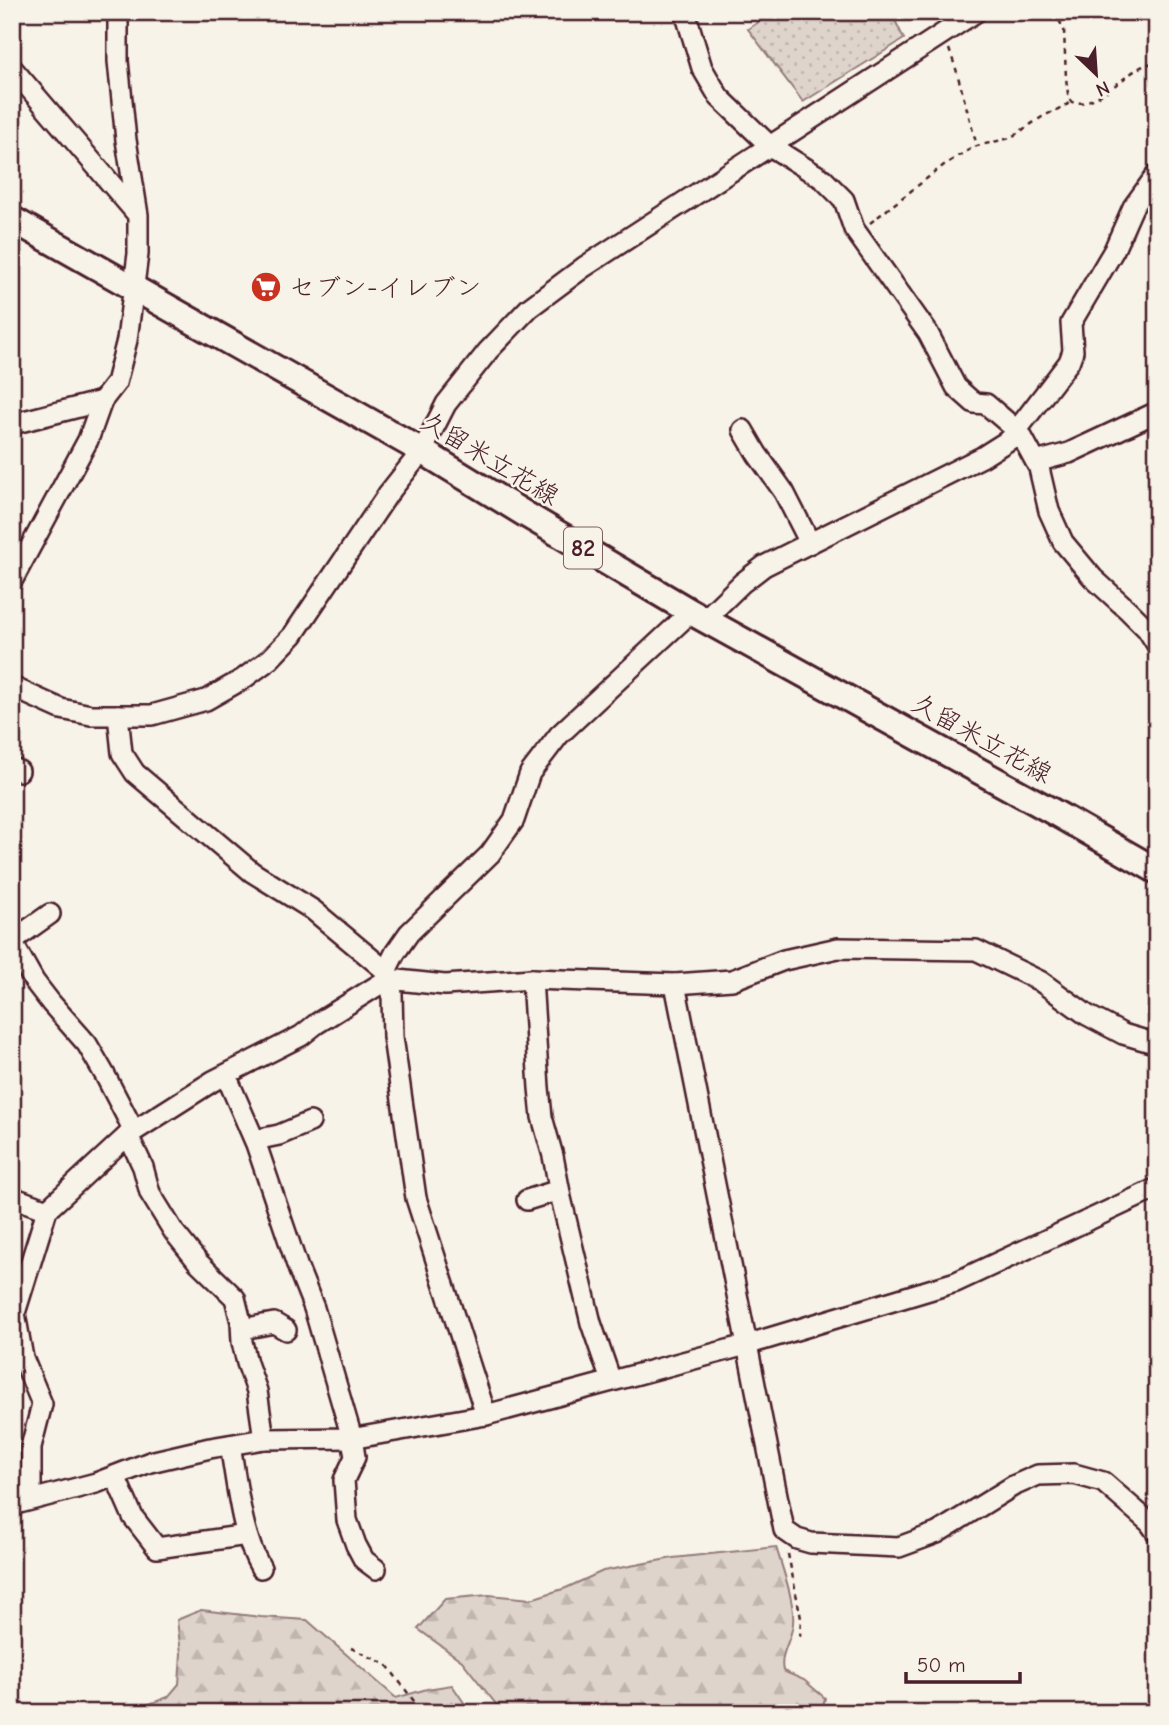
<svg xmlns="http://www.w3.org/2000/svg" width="1169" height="1725" viewBox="0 0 1169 1725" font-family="'Comic Neue','Klee One',sans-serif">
<defs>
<pattern id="green-dots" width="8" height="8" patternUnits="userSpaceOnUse" patternTransform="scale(1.75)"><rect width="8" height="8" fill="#ded4cc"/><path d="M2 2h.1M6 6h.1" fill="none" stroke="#c0b6af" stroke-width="1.8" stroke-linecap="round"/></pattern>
<pattern id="forest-firs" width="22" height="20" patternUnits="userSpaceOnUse" patternTransform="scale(1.75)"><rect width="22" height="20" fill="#ded4cc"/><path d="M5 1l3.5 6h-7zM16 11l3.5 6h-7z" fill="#c0b6af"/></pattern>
</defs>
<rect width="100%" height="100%" fill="#f7f3e8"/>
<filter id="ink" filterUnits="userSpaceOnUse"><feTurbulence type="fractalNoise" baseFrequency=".0143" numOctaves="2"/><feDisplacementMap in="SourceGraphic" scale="14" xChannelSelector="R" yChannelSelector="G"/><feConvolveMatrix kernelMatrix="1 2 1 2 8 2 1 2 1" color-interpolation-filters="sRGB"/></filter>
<g filter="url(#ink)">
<path fill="url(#green-dots)" stroke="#947a7c" stroke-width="2" d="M774,12H891L904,39L803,102L748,29Z"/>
<g fill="url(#forest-firs)" stroke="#947a7c" stroke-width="2">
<path d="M776,1547C782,1567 795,1602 793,1623C792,1640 779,1653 783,1671L804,1680L825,1698L821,1713H503L462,1661L418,1629L445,1599L489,1595L531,1599L566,1588L603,1571L673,1558Z"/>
<path d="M201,1610L261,1617L307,1620L396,1698L427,1689L452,1685L471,1713H126L168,1697L179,1684L181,1653L177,1620Z"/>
</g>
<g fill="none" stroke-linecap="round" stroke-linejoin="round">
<g stroke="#4a1f2b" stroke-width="24">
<g id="minor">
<path d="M685,12L702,68L719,97L770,146L823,179L844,200L854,229L928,333L956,387L974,403L986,404L1020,433L1039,468L1049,511L1063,542L1093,578L1128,610L1147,629L1157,645"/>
<path d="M12,68L137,214"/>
<path d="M12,424L102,401"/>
<path d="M743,430L757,454L784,492L810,543"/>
<path d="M1017,430L1069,362L1073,351L1071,323L1114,250L1133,207L1157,174"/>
<path d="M1036,462L1069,453L1157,412"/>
<path d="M12,581L88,440L102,401L116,383L127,340L138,254V215L126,140L118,61V12"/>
<path d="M705,619L742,583L764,566L982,457L1020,433"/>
<path d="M12,687L61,709L91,715H152L206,700L243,679L270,659L293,635L388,494L422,451L446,404L488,351L529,308L584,267L976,12"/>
<path d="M118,715L122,753L135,773L252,872L313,910L386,971L392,994L393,1037L416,1198L486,1415"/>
<path d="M12,768L19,771"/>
<path d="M12,941L50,914"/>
<path d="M12,942L34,981L51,1003L87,1044L105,1075L134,1131"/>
<path d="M386,971L395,953L409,933L490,854L514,820L530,773L559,735L691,612"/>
<path d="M532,979L539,1088L542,1117L553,1156L561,1198L591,1323L611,1381"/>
<path d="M675,984L784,1530L797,1539L811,1543L899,1547L937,1533L1013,1486L1038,1475L1074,1474L1103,1482L1150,1523L1157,1533"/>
<path d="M226,1075L256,1144L298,1268L314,1308L352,1438L355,1457L344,1480L347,1520L356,1545L364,1560L376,1569"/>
<path d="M128,1135L143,1167L150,1193L174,1232L198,1262L235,1298L241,1322L242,1342L247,1363L257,1391L264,1439"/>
<path d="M255,1140L279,1135L310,1122"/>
<path d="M12,1197L47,1210"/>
<path d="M527,1200L559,1190"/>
<path d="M242,1329L274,1323L286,1330"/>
<path d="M230,1445C237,1483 241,1535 261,1568"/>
<path d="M115,1476L133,1517L157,1548L247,1535"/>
<path d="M31,1499V1447L42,1404L23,1358L15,1313L47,1210L128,1135L213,1081L301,1036L316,1024L388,979L445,985L532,979L675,984L732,980L784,960L838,948L976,950L1040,981L1087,1015L1123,1034L1157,1044"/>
<path d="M12,1505L96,1483L150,1462L210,1448L264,1439L356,1438L486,1415L746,1345L956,1282L1157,1188"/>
</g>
</g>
<g stroke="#4a1f2b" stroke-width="30">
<path id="major" d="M12,219L422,451L525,514L691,612L1050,810L1157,871"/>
</g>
<g stroke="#4a1f2b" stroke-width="2.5" stroke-dasharray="5 5" stroke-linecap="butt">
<path d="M1055,12L1064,30L1066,78L1068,94L1072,102C1094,108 1122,77 1141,67C1146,65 1152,63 1157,61"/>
<path d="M949,49L956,69L977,146"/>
<path d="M870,223L944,165L965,152L977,146L1010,138L1042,117L1072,102"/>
<path d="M788,1554L801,1618L800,1637"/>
<path d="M351,1648L387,1665L423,1713"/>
</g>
<use href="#minor" stroke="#f7f3e8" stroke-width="19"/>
<use href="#major" stroke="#f7f3e8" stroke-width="24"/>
</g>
</g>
<defs>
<g id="supermarket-disc" transform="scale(1.575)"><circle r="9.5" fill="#c8321e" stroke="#f7f3e8"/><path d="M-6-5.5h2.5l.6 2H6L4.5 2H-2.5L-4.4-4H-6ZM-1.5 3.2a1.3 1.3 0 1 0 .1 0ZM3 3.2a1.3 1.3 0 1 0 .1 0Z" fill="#fff"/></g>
</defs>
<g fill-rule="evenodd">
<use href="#supermarket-disc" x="266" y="287"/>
</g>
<g text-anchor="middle" stroke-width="5" stroke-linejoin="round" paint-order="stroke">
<rect fill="#f7f3e8" stroke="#7e5f64" stroke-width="2" x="564" y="527.5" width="38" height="41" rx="5"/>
<g font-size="24" font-weight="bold" fill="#4a1f2b">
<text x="583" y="556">82</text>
</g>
<g font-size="26" fill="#4a1f2b" stroke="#f7f3e8" text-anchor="start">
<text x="289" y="296">セブン-イレブン</text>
</g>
<g font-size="26" fill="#4a1f2b" stroke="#f7f3e8">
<text transform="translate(490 458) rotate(31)" y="9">久留米立花線</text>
<text transform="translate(982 738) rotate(29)" y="9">久留米立花線</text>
</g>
</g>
<rect width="1169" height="1725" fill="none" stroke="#f7f3e8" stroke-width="42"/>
<rect x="21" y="21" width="1127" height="1683" fill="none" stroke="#4a1f2b" stroke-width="2.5" filter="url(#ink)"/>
<g transform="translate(1096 74) rotate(155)" stroke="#f7f3e8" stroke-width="5" paint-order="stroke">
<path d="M0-5L12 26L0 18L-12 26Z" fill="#4a1f2b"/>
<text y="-10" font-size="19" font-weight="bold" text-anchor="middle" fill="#4a1f2b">N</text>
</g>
<path d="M906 1672v10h114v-10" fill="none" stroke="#4a1f2b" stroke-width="3.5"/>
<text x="917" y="1672" font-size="21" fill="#4a1f2b" stroke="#f7f3e8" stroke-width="5" paint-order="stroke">50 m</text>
</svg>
